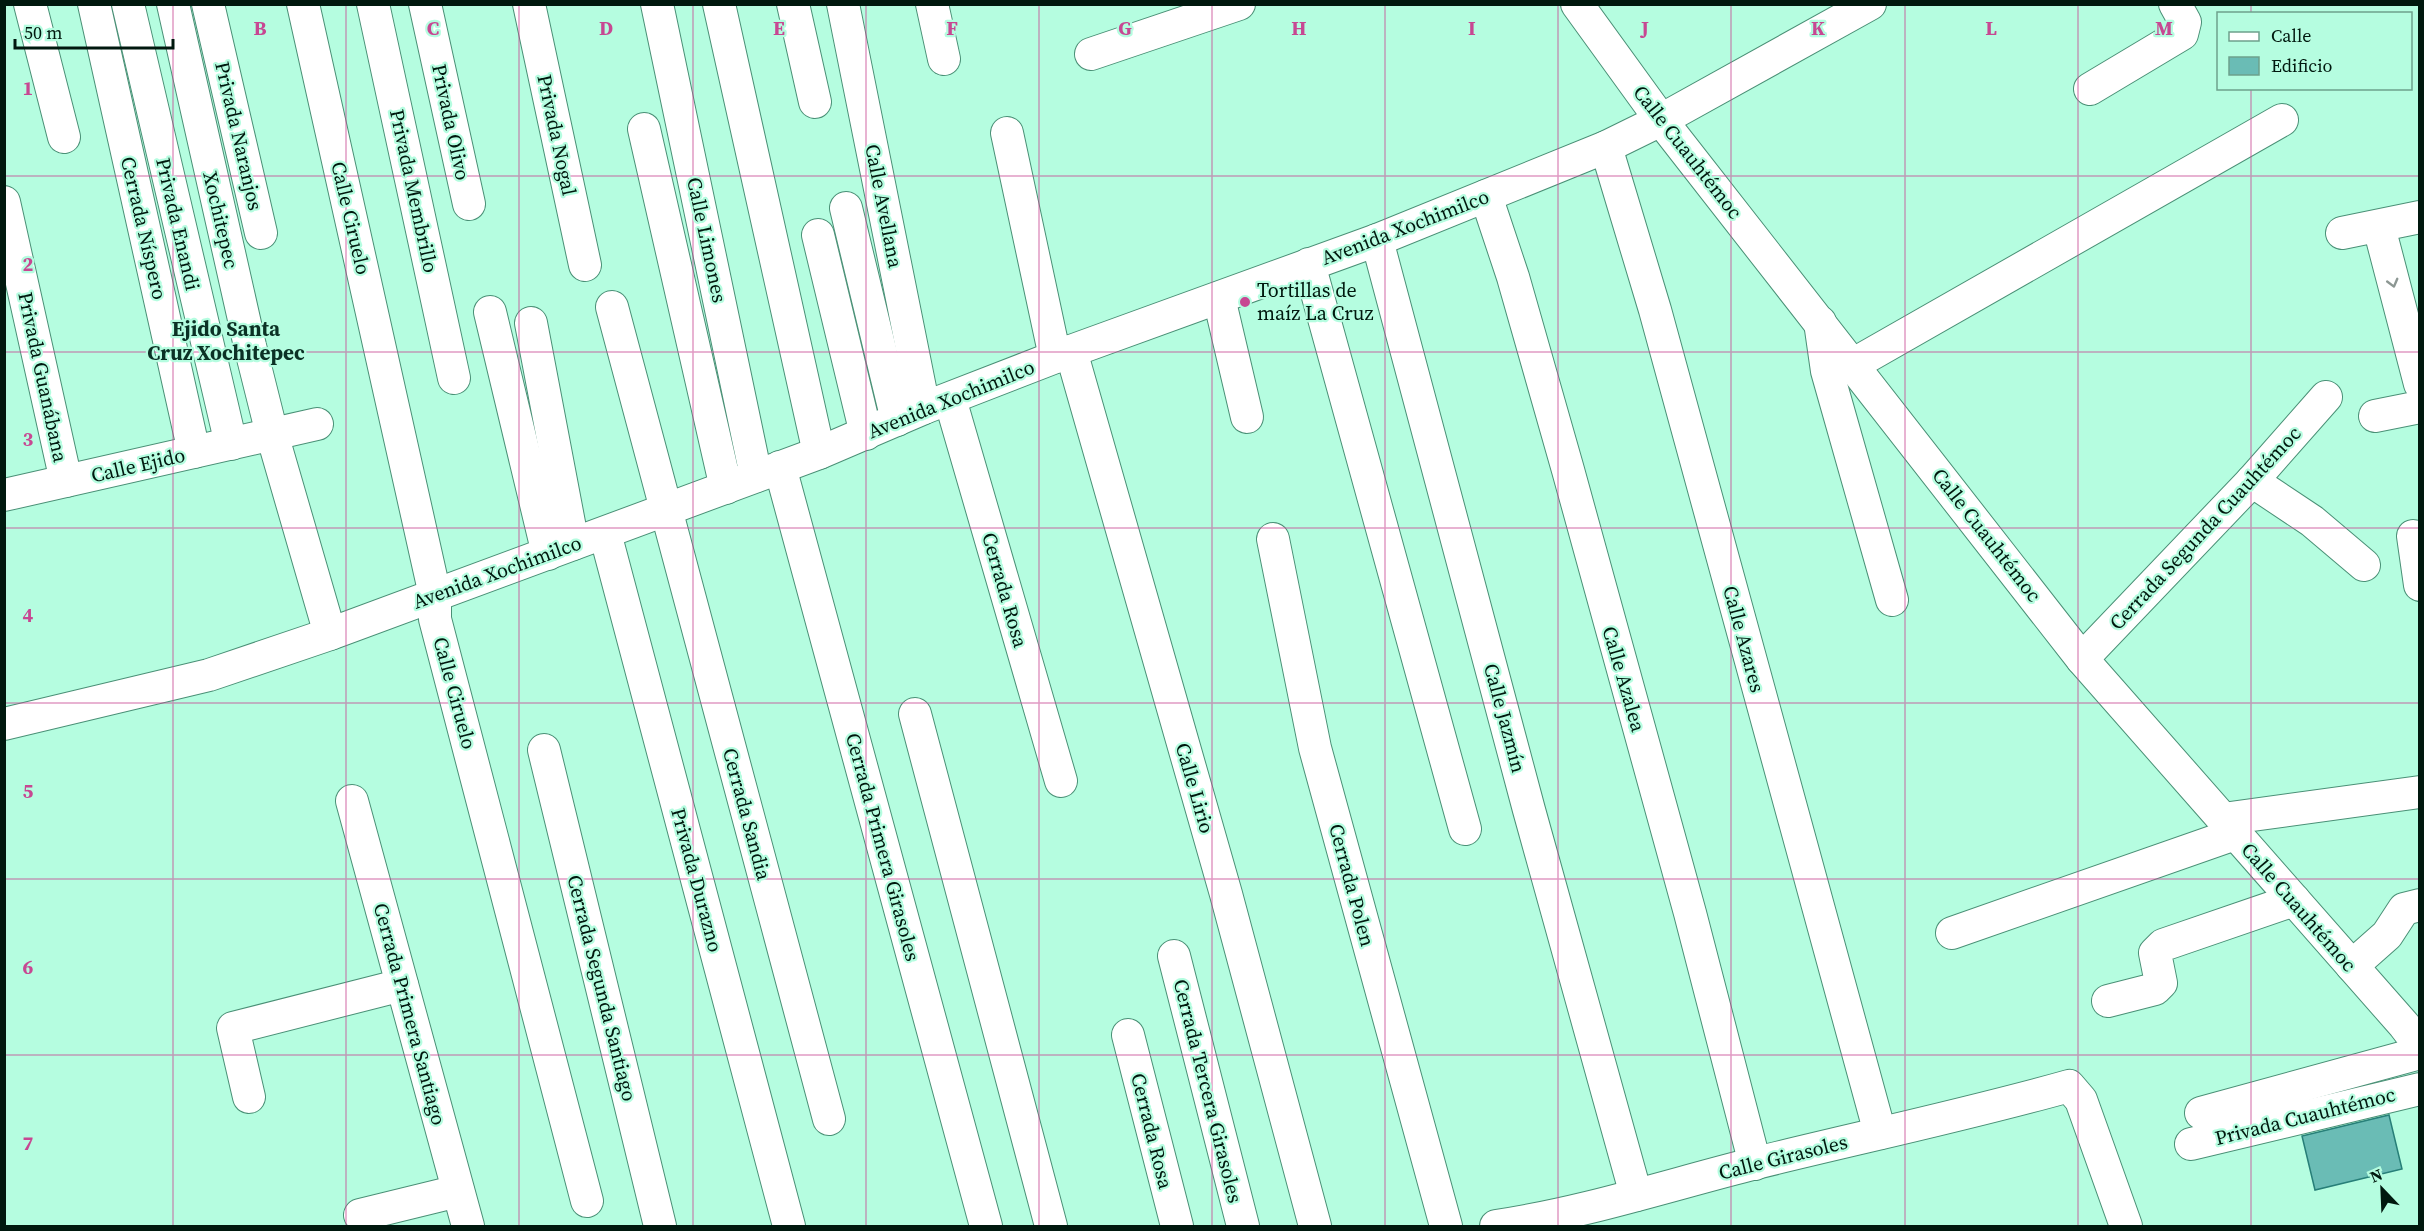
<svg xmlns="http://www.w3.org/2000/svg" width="2424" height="1231" viewBox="0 0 2424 1231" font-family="'Source Serif 4',serif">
<rect width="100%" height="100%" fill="#b5fde0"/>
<path fill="#6abcb5" stroke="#277f78" stroke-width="1.5" d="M2389,1115L2402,1169L2315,1190L2302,1136Z"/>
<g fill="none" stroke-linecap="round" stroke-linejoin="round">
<g stroke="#4a9076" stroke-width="34">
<g id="minor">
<path d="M30,4L64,137"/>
<path d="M94,4L194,452"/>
<path d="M128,4L231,444"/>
<path d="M173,4L250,346L272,434L330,634"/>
<path d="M208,4L261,233"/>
<path d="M303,4L435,595V619L587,1201"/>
<path d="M373,4L454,378"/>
<path d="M425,4L469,204"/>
<path d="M529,4L585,265"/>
<path d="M657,4L756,476"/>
<path d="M719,4L819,453"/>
<path d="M793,4L815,102"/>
<path d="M843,4L924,408"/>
<path d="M932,4L944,59"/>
<path d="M1577,4L1661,120L2082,659L2404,1025L2420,1046"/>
<path d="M1091,54L1239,4"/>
<path d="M2090,89L2182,34L2185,22L2175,4"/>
<path d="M644,129L726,488"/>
<path d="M1007,133L1055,357"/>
<path d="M1606,147L1655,310L1880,1133"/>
<path d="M1486,196L1513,277L1568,470L1690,913L1755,1164"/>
<path d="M4,202L66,481"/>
<path d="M846,208L897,420"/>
<path d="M2379,227L2420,384"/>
<path d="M2342,233L2420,217"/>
<path d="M818,235L866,434"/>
<path d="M1377,240L1529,810L1636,1195"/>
<path d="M1309,264L1465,829"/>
<path d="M1219,298L1247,417"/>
<path d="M612,307L829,1119"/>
<path d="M490,312L548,554"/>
<path d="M1820,322L1827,371L1892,600"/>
<path d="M531,323L573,544"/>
<path d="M1071,351L1226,894L1315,1226"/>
<path d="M1854,364L2282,120"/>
<path d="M950,399L1061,781"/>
<path d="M2375,416L2420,407"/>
<path d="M780,467L986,1226"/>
<path d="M2252,481L2312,521L2364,565"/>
<path d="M4,495L317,424"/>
<path d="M605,533L789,1226"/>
<path d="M2413,536L2420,585"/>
<path d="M1273,539L1315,748L1446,1226"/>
<path d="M2082,659L2252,481L2326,397"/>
<path d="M915,714L1051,1226"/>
<path d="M4,724L209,675L330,634L819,453L924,408L1071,351L1377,240L1606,147L1661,120L1870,4"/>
<path d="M544,750L660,1226"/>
<path d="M352,801L468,1226"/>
<path d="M2223,819L2420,792"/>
<path d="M1952,933L2235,834"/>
<path d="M1174,956L1243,1226"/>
<path d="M2352,966L2387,935L2404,909L2420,905"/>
<path d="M2108,1001L2155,989L2161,983L2155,953L2163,945L2294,900"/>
<path d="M1128,1035L1177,1226"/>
<path d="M249,1097L233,1028L402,985"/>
<path d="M2201,1113L2420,1053"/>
<path d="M2191,1144L2420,1089"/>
<path d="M360,1215L458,1191"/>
<path d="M1496,1226C1584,1213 1669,1185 1756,1163C1861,1137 1966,1115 2069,1086L2081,1100L2126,1226"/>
</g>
</g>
<use href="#minor" stroke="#fff" stroke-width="32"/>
</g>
<defs><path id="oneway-chevron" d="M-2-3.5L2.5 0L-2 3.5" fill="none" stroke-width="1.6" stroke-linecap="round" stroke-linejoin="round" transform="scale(1.5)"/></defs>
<use stroke="#8c9793" href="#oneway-chevron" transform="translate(2393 283) rotate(75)"/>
<path fill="none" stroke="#c74792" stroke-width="1.5" stroke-opacity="0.55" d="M173,4V1226M346,4V1226M519,4V1226M693,4V1226M866,4V1226M1039,4V1226M1212,4V1226M1385,4V1226M1558,4V1226M1731,4V1226M1905,4V1226M2078,4V1226M2251,4V14M2251,88V1226M4,176H2420M4,352H2420M4,528H2420M4,703H2420M4,879H2420M4,1055H2420"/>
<circle fill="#c74792" stroke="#b5fde0" stroke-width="2" cx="1245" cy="302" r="6"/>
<g text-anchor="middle" stroke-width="4.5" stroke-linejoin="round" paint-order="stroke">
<g font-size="20" fill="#00180e" stroke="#b5fde0">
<text transform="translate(451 122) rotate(78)" y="7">Privada Olivo</text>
<text transform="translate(557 135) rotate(78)" y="7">Privada Nogal</text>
<text transform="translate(239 136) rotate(77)" y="7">Privada Naranjos</text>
<text transform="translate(1688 152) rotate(52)" y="7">Calle Cuauhtémoc</text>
<text transform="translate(414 191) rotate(78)" y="7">Privada Membrillo</text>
<text transform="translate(884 206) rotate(79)" y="7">Calle Avellana</text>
<text transform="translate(351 218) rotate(77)" y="7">Calle Ciruelo</text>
<text transform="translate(221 220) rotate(77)" y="7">Xochitepec</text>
<text transform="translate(178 224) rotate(77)" y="7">Privada Enandi</text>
<text transform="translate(1405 227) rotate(-21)" y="7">Avenida Xochimilco</text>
<text transform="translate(144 228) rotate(77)" y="7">Cerrada Níspero</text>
<text transform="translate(707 240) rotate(78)" y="7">Calle Limones</text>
<text transform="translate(43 377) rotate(78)" y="7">Privada Guanábana</text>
<text transform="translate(951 399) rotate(-22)" y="7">Avenida Xochimilco</text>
<text transform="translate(138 465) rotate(-13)" y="7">Calle Ejido</text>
<text transform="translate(2205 528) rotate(-47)" y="7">Cerrada Segunda Cuauhtémoc</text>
<text transform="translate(1987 535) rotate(52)" y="7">Calle Cuauhtémoc</text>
<text transform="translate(497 572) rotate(-20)" y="7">Avenida Xochimilco</text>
<text transform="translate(1005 590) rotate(74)" y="7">Cerrada Rosa</text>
<text transform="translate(1744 639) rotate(75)" y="7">Calle Azares</text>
<text transform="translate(1624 679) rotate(74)" y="7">Calle Azalea</text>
<text transform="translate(455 693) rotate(75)" y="7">Calle Ciruelo</text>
<text transform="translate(1505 718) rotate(75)" y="7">Calle Jazmín</text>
<text transform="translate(1195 788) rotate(74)" y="7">Calle Lirio</text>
<text transform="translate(747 814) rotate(75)" y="7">Cerrada Sandia</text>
<text transform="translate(883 847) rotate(75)" y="7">Cerrada Primera Girasoles</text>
<text transform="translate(697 880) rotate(75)" y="7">Privada Durazno</text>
<text transform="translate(1352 885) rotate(75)" y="7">Cerrada Polen</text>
<text transform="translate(2299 907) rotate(49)" y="7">Calle Cuauhtémoc</text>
<text transform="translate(602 988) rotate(76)" y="7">Cerrada Segunda Santiago</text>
<text transform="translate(410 1014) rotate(75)" y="7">Cerrada Primera Santiago</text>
<text transform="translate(1208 1091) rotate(76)" y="7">Cerrada Tercera Girasoles</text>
<text transform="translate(2305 1116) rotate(-14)" y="7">Privada Cuauhtémoc</text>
<text transform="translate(1152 1131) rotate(76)" y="7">Cerrada Rosa</text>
<text transform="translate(1783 1157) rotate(-14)" y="7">Calle Girasoles</text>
</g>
<g font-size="20" fill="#00180e" stroke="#b5fde0" text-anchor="start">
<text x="1257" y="297">Tortillas de<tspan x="1257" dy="23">maíz La Cruz</tspan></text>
</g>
<g font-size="21" font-weight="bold" fill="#0b3125" stroke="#b5fde0">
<text x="226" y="336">Ejido Santa<tspan x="226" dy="24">Cruz Xochitepec</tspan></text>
</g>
</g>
<g font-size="20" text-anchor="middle" font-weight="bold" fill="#c74792" stroke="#b5fde0" stroke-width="4.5" stroke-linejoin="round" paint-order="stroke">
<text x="260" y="35">B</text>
<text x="433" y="35">C</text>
<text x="606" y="35">D</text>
<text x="779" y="35">E</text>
<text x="952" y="35">F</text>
<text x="1125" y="35">G</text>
<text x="1299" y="35">H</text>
<text x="1472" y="35">I</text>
<text x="1645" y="35">J</text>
<text x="1818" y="35">K</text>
<text x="1991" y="35">L</text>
<text x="2164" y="35">M</text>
<text x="28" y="95">1</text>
<text x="28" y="271">2</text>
<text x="28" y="446">3</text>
<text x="28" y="622">4</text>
<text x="28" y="798">5</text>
<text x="28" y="974">6</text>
<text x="28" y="1150">7</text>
</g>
<rect width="2424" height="1231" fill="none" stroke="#00180e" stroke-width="12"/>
<rect x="2217" y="12" width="195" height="78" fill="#b5fde0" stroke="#6da18c" stroke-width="1.5"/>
<rect x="2229" y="32" width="30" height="9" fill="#ffffff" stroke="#6da18c" stroke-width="1.5"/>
<text x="2271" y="42" font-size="18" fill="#00180e">Calle</text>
<rect x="2229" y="57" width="30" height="18" fill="#6abcb5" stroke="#6da18c" stroke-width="1.5"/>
<text x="2271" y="72" font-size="18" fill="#00180e">Edificio</text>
<g transform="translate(2382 1189) rotate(337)" stroke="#b5fde0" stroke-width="4.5" paint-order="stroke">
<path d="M0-4.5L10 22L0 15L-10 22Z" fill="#00180e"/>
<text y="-9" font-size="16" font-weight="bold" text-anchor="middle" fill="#00180e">N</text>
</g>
<path d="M15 39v9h158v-9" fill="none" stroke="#00180e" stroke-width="3"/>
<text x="24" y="39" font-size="18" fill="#00180e" stroke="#b5fde0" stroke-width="4.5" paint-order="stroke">50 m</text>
</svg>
